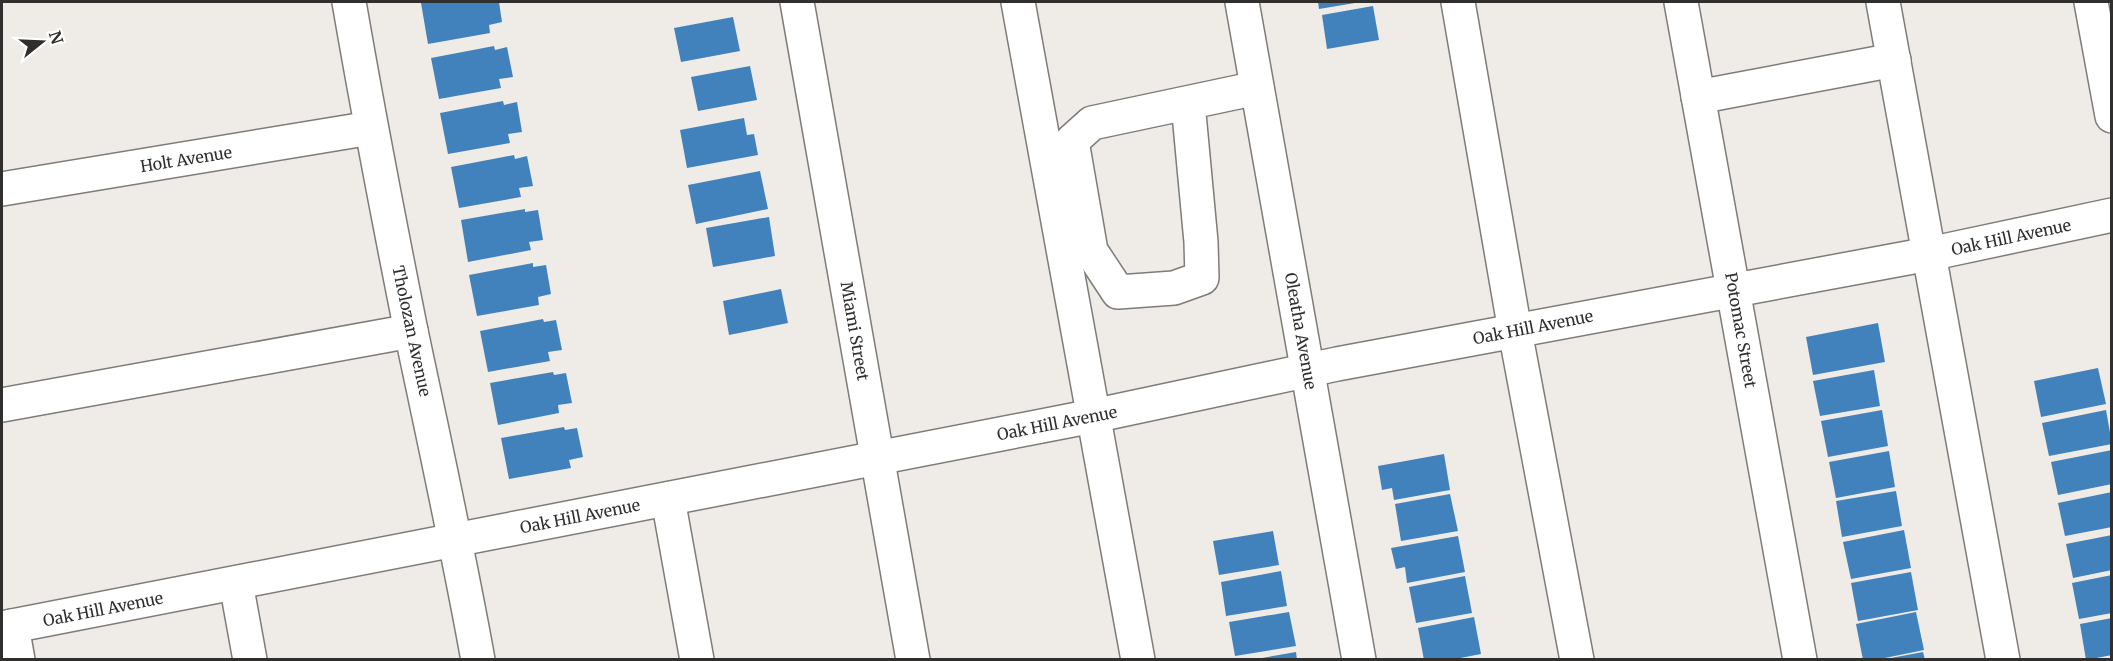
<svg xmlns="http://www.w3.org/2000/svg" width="2113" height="661" viewBox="0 0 2113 661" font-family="Merriweather,serif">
<rect width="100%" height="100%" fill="#efece7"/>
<g fill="#4282bc">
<path d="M429,2H499L502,22L489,25L490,33L428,44L421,3Z"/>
<path d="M1318,2H1355V3L1319,9Z"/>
<path d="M1373,6L1379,40L1327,49L1322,15Z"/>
<path d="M733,17L740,51L681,62L674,28Z"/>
<path d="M494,46L495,50L507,47L513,77L499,79L501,88L439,99L431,58Z"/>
<path d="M750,66L757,100L698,111L691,77Z"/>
<path d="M503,101L504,105L517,102L522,132L508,134L510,143L448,154L440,113Z"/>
<path d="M744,118L747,135L754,134L758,155L687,168L680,130Z"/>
<path d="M514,155L515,159L527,156L533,186L519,188L521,197L459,208L451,167Z"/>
<path d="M760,171L768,209L696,224L688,185Z"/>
<path d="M525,209V212L538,210L543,240L529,242L531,250L468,262L461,220Z"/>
<path d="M769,217L775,256L713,267L706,228Z"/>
<path d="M533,263V267L546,265L551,294L538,297L539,305L477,316L469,275Z"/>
<path d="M781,289L788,323L729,335L723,301Z"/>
<path d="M543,319L544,322L556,320L562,350L548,352L550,361L488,372L480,331Z"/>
<path d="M1878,323L1885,362L1813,375L1806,337Z"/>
<path d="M2098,368L2106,404L2041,417L2034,381Z"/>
<path d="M1874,370L1880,406L1820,416L1813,381Z"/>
<path d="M553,372L554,375L566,373L572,403L558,405L559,413L498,425L490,383Z"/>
<path d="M1882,410L1888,446L1828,457L1821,421Z"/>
<path d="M2106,410L2112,444L2049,456L2042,423Z"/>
<path d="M564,427L565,430L577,428L583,457L569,460L571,468L509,479L501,438Z"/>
<path d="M2112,450V484L2058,495L2051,462Z"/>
<path d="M1889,451L1895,487L1836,498L1829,462Z"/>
<path d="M1444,454L1450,490L1394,500L1392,488L1382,490L1378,466Z"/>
<path d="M1896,491L1902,526L1842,537L1836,501Z"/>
<path d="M2112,492V527L2065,536L2058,503Z"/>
<path d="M1450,494L1458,531L1401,541L1395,504Z"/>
<path d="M1904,530L1911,568L1851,579L1843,542Z"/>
<path d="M1273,531L1279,565L1219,575L1213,541Z"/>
<path d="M2112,535V570L2073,578L2066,544Z"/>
<path d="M1458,536L1465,572L1407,583L1405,567L1396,569L1391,548Z"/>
<path d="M1281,571L1287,606L1226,616L1221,582Z"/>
<path d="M1911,572L1918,610L1858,621L1851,583Z"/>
<path d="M2112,575V613L2079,619L2072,583Z"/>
<path d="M1465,576L1472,613L1416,623L1409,587Z"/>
<path d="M1289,612L1296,646L1235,656L1229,622Z"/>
<path d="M1916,612L1924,650L1875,660H1863L1856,624Z"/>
<path d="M1474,617L1481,654L1450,660H1424L1418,628Z"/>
<path d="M2112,618V655L2086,660L2080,624Z"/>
<path d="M1296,652L1297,660H1262V658Z"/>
<path d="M1923,652L1925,660H1892L1891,658Z"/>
</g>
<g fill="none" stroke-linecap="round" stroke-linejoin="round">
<g stroke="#7f7c78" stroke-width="36">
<g id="minor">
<path d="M349,2C368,112 389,221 411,331C434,440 458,549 478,660"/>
<path d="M797,2L913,660"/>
<path d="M1018,2L1138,660"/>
<path d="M1242,2L1359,660"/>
<path d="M1458,2L1515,331L1577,660"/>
<path d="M1681,2L1800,660"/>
<path d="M1883,2L2003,660"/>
<path d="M2091,2L2112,116"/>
<path d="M1698,97L1894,60"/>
<path d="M1188,103L1201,242L1202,278L1174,288L1118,292L1091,251L1072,141L1092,123L1257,88"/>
<path d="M2,189L371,128"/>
<path d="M2,405L411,331"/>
<path d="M668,499L697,660"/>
<path d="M236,583L250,660"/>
<path d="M12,626L18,660"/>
<path d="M2,628L1093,416L1337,364L1929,254L2112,215"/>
</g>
</g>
<use href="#minor" stroke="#fff" stroke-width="33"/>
</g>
<g text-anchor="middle" stroke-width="4.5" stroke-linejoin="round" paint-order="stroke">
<g font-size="16" fill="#302f2d" stroke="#fff">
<text transform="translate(186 159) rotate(-9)" y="6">Holt Avenue</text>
<text transform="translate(2011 237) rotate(-12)" y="6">Oak Hill Avenue</text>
<text transform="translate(1533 327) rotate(-11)" y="6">Oak Hill Avenue</text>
<text transform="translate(1741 330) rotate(80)" y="6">Potomac Street</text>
<text transform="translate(412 331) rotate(78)" y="6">Tholozan Avenue</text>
<text transform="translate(855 331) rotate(80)" y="6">Miami Street</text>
<text transform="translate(1301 331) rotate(80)" y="6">Oleatha Avenue</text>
<text transform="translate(1057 423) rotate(-11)" y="6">Oak Hill Avenue</text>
<text transform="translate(580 516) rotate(-11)" y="6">Oak Hill Avenue</text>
<text transform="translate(103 609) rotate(-11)" y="6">Oak Hill Avenue</text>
</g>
</g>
<rect width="2113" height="661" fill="none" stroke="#302f2d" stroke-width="6"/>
<g transform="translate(42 42) rotate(72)" stroke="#ffffff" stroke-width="4.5" paint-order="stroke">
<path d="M0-4.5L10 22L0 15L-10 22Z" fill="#302f2d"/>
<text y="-9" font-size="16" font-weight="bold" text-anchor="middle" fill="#302f2d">N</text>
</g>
</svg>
